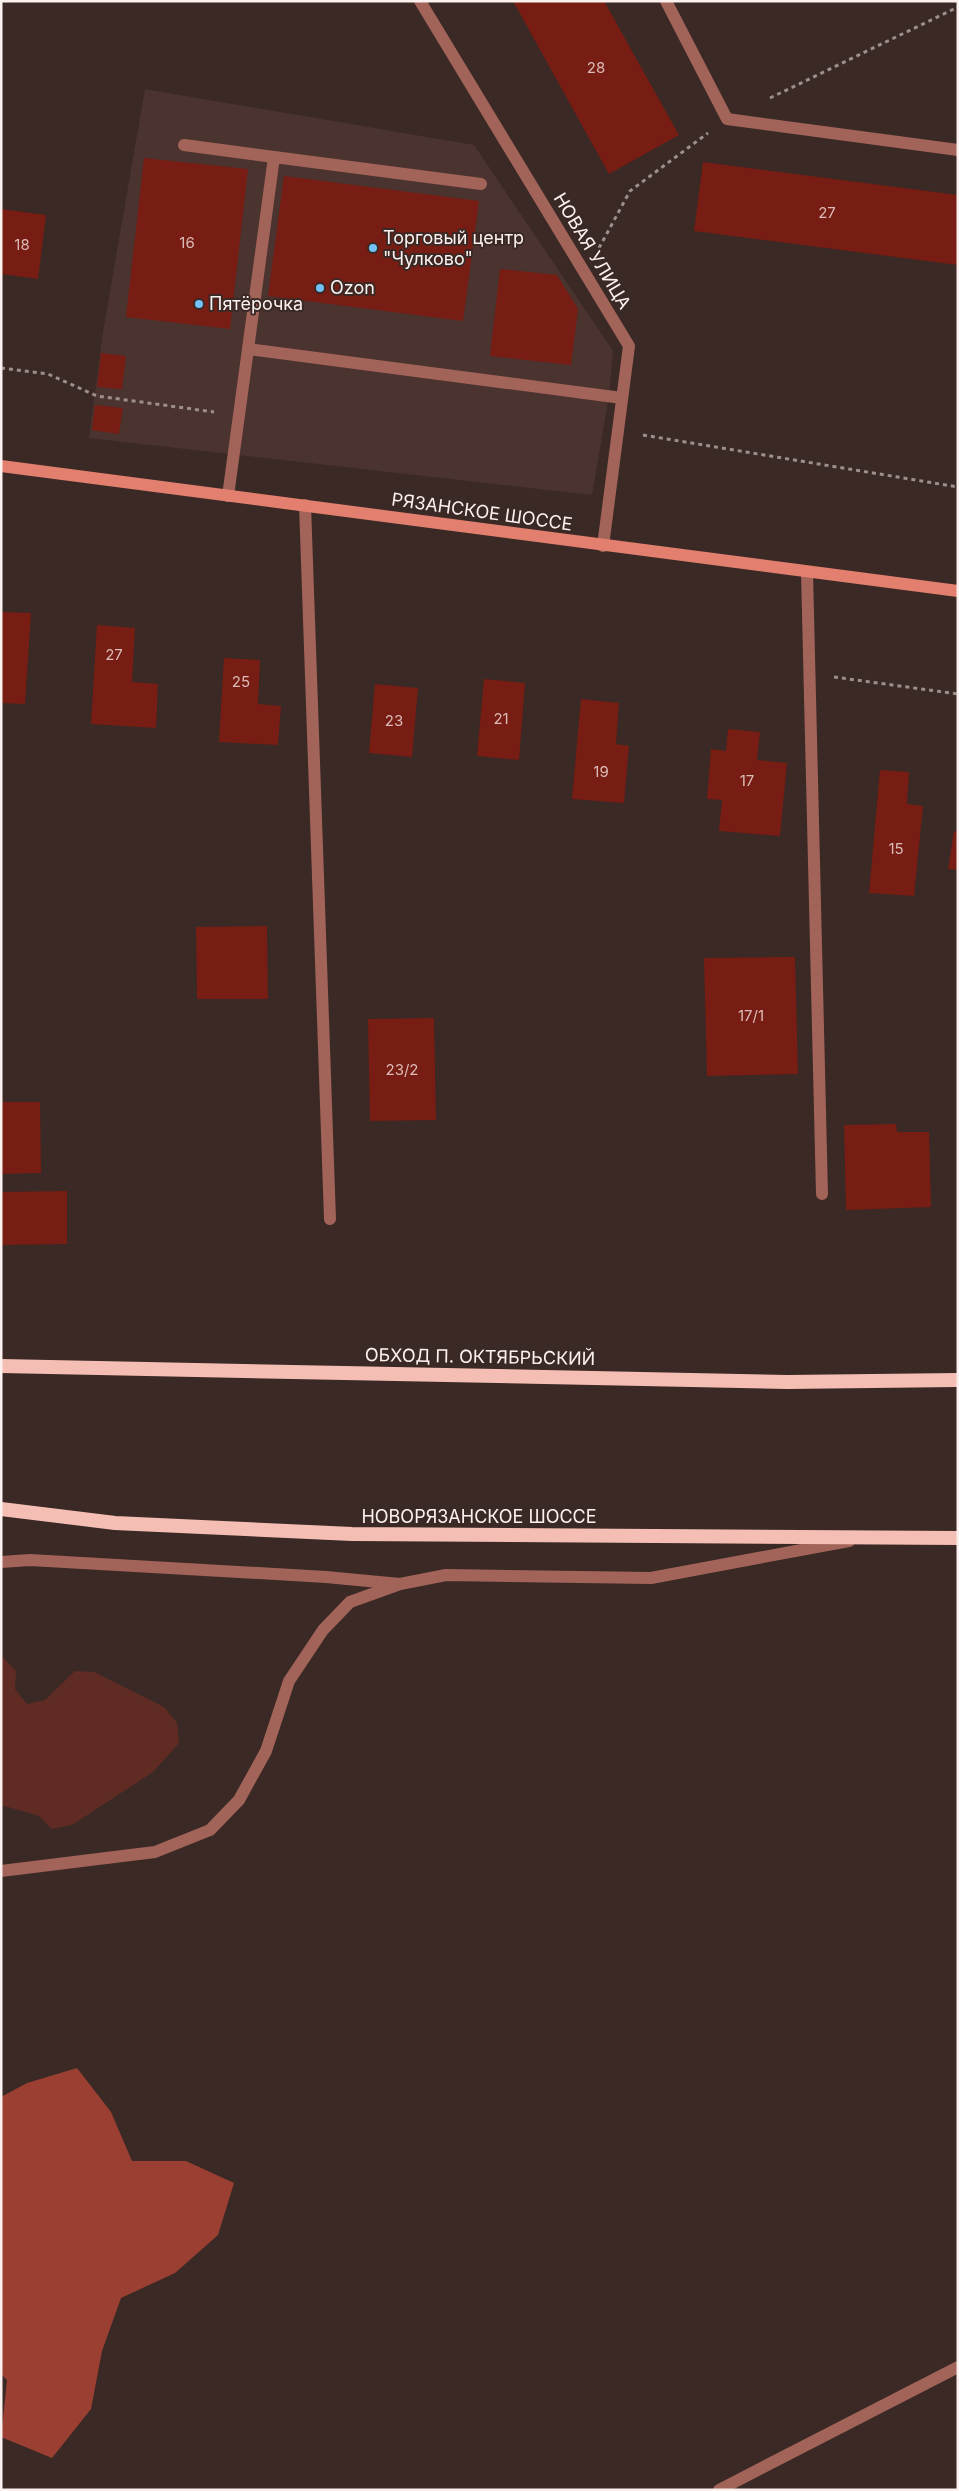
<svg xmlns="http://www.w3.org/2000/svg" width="959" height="2491" viewBox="0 0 959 2491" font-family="Inter,sans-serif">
<rect width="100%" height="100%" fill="#3a2925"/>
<path fill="#4b332f" d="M145,89L474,145L613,351L609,396L592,495L89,438L103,332Z"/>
<path fill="#602b23" d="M1,1655L16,1671L15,1689L27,1704L45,1700L75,1671L94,1672L164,1707L177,1723L179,1743L153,1772L72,1825L52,1829L39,1816L1,1805Z"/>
<path fill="#9b3f32" d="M77,2068L111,2112L132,2161H186L234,2183L218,2235L175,2273L121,2298L102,2351L91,2409L52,2458L1,2437L7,2380L1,2374V2097L27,2083Z"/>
<g fill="#771d13">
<path d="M513,1H604L679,135L609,174Z"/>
<path d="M144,158L248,169L230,329L126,317Z"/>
<path d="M703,162L958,195V265L694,231Z"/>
<path d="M284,176L479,201L463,321L268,296Z"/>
<path d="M1,209L46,215L38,279L1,274Z"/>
<path d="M500,269L557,275L578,309L571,365L490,356Z"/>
<path d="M101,353L126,356L122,389L97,387Z"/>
<path d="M95,405L123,408L119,434L92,430Z"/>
<path d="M1,612L31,613L25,704L1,703Z"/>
<path d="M97,625L135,628L132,682L158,684L156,728L91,724Z"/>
<path d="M224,658L260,660L258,704L281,706L278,745L219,742Z"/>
<path d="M484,679L525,683L519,760L477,756Z"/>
<path d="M375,684L418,688L412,757L369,753Z"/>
<path d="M581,699L619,703L616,744L629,746L624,803L572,799Z"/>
<path d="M728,729L760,732L757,760L787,763L780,836L719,831L722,800L707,799L711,749L726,751Z"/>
<path d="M880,770L909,772L907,804L923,806L914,896L869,893Z"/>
<path d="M954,831L958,832V870L948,869Z"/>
<path d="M267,926L268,999H197L196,927Z"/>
<path d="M795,957L798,1074L707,1076L704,958Z"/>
<path d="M434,1018L436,1120L370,1121L368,1019Z"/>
<path d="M1,1102H40L41,1173L1,1174Z"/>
<path d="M896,1124L897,1132H929L931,1207L846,1210L844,1125Z"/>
<path d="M67,1191V1244L1,1245V1192Z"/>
</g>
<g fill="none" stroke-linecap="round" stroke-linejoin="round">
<g stroke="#9d8f8c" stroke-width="3" stroke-dasharray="4 4" stroke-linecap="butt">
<path d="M770,98L958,7"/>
<path d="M599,248L630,191L708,133"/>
<path d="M1,368L48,374L97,396L214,412"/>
<path d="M643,435L958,487"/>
<path d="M834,677L958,694"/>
</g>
<g stroke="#a26359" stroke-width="12">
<path d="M666,1L727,119L958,150"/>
<path d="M184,145L274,157"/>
<path d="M248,349L274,157L481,184"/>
<path d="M228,496L248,349L622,398"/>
<path d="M305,505L330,1219"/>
<path d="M807,572L822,1194"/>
<path d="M1,1562L30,1560L326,1577L400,1584"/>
</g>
<g stroke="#a26359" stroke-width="12">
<path d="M420,1L629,346L603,546"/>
<path d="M1,1871L155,1852L210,1830L239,1800L266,1751L289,1681L323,1630L350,1602L400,1584L446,1575L651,1578L849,1541"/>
<path d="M719,2490L958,2367"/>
</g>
<path stroke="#e37f6f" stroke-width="12" d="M1,466L958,591"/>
<g stroke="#f5beb4" stroke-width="14">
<path d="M1,1366L787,1382L958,1380"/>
<path d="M1,1509L115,1523L352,1534L958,1538"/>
</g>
</g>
<g fill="#73c1f6" stroke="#3a2925" stroke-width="2">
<circle cx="373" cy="248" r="5"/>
<circle cx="320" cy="288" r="5"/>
<circle cx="199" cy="304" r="5"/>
</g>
<g text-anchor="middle" stroke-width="4" stroke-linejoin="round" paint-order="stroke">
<g font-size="15" fill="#dcbcb8">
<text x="596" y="73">28</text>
<text x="827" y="218">27</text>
<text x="187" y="248">16</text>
<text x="22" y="250">18</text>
<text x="114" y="660">27</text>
<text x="241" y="687">25</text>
<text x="501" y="724">21</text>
<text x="394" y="726">23</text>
<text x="601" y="777">19</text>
<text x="747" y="786">17</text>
<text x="896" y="854">15</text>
<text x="751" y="1021">17/1</text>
<text x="402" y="1075">23/2</text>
</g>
<g font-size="18" fill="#fdf1ef" stroke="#3a2925" text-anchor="start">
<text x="383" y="244">Торговый центр<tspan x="383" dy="21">"Чулково"</tspan></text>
<text x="330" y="294">Ozon</text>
<text x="209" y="310">Пятёрочка</text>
</g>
<g font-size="18" fill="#fdf1ef" stroke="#3a2925">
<text transform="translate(592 251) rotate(59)" y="6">НОВАЯ УЛИЦА</text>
<text transform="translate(482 512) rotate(8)" y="6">РЯЗАНСКОЕ ШОССЕ</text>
<text transform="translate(480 1357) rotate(1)" y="6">ОБХОД П. ОКТЯБРЬСКИЙ</text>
<text x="479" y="1523">НОВОРЯЗАНСКОЕ ШОССЕ</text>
</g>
</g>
<rect width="959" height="2491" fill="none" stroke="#fdf1ef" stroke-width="5"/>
</svg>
